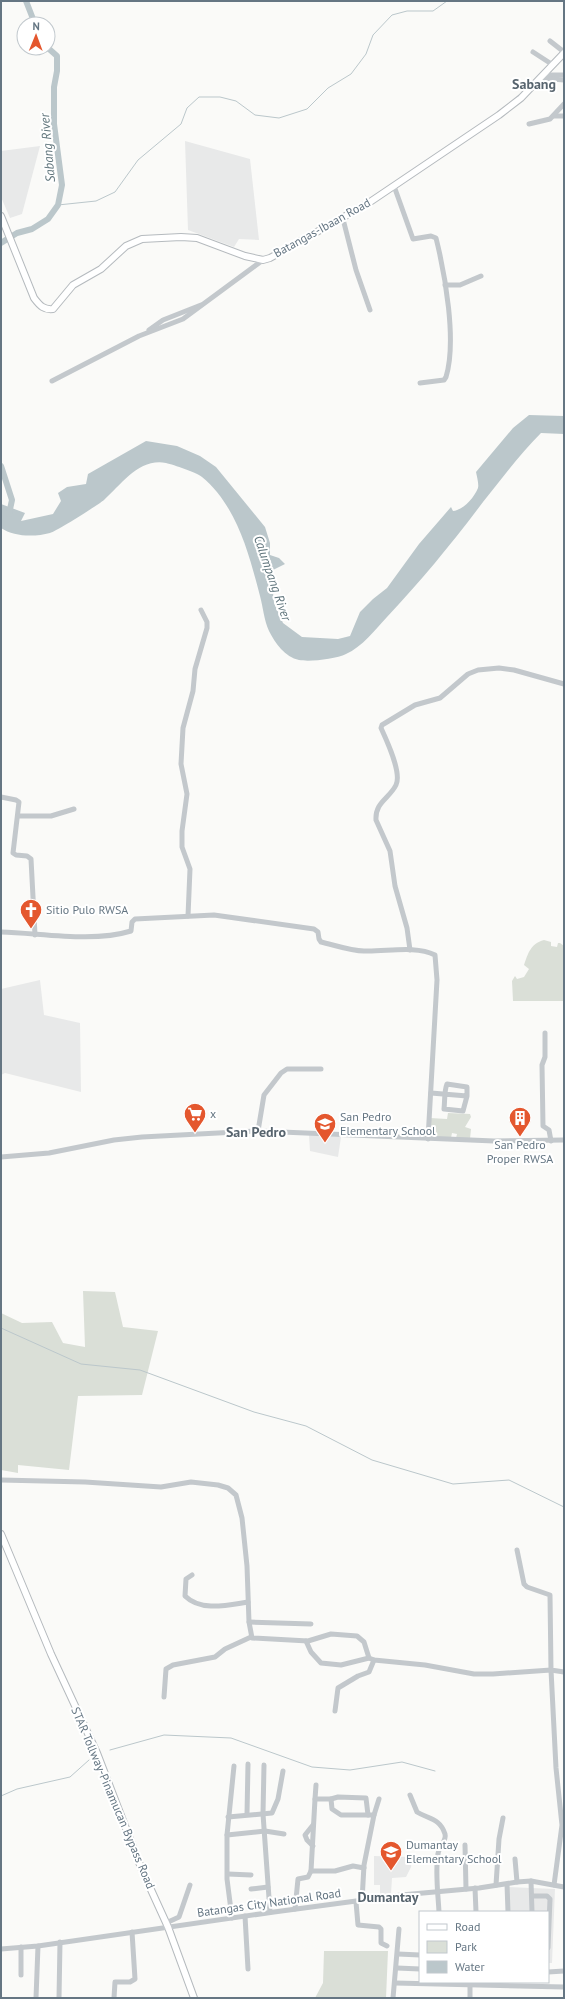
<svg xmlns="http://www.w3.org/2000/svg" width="565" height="1999" viewBox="0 0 565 1999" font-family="'PT Sans',sans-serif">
<rect width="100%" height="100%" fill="#fafaf8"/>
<g fill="#e8e9e9">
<path d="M185,141L250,159L259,240L239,239L234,247L188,230Z"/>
<path d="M40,146L22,214L10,218L1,197V151Z"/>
<path d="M40,980L44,1015L80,1023L81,1092L5,1073L1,1075V989Z"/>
<path d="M309,1135L341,1137L338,1157L310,1151Z"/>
<path d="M374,1856L412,1857L411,1867L406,1877L392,1878L391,1894L380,1895V1885H374Z"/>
<path d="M507,1887L555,1889L552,1963H548V1912H507Z"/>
</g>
<g fill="#dadfd7">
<path d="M544,940L551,942V946L557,947L558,943H560L564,946V1001H513L512,981L515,976L517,979L524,977L529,969L524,965C528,954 530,944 544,940Z"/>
<path d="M448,1113L470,1114L471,1117L465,1127L471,1129L470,1139L456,1138L457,1134L452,1133L451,1138L429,1137L430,1118L447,1119Z"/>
<path d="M83,1291L115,1292L123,1327L158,1331L142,1395L78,1396L69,1470L18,1465V1473L1,1470V1313L22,1323L52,1322L63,1343L85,1347Z"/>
<path d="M324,1951H388L386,1998H315L323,1983Z"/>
</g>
<path fill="#bbc7cb" d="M529,415L564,416V434L541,433C520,454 502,478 483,502C453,542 421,581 387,617C375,630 362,647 346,654C336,659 310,662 299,660C285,657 275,643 269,631C264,620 263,607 260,596C249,554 237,506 202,477C196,472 174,465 166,463C139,458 122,484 104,500C98,505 57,531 50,533C35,537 14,537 1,528V504L25,513L21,521L53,514L61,501L58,493L67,487L86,484L88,474L146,441L177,446L200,456L216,467L265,527L270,543V555L279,558L285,564L271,571L274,603L283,623L302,637L338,639L350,636L360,612L373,599L387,588L419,544L451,507L453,511C463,510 474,498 478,488C479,484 477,477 476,472L513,428Z"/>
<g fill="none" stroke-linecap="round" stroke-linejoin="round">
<g stroke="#bbc7cb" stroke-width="1">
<path d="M58,205L96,201L115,192L138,160L181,124L187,108L199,97H220L236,101L255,115L279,118L307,109L328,88L351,74L366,54L373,35L392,15L407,11H433L447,1"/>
<path d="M1,1328L81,1364L140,1370L254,1412L306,1426L372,1460L453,1484L509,1480L564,1507"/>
<path d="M110,1750L164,1735L231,1738L312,1767L350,1770L402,1762L435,1771"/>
<path d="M1,1796L17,1789L70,1777L89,1760"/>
</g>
<g stroke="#bbc7cb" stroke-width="6">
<path d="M26,1L35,24"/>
<path d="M1,243L17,233L32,229L48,219L58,205L62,185L54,124V87L57,71V56L48,48"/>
<path d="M1,466L12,500L9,514"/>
</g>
<g stroke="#b5babe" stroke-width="8">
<g id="major">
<path d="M1,216L34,298C40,306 44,310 53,309L73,285L101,269L126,246L142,239L181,237L197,238L245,256L263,260L270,258L367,204L499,115L521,98L564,53"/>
<path d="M1,1534L51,1654L97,1753L142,1870L168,1927L194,1998"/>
</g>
</g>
<g stroke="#c3c8cc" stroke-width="5">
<path d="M550,41L564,52"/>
<path d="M533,52L553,65"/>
<path d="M544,75H564"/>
<path d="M541,78L564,80"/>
<path d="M554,116H564"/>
<path d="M529,124L550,119L564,104"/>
<path d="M394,186L413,239L431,236L436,238C445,274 457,341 446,377L444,380L420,383"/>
<path d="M343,219L356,270L370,310"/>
<path d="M445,285H460L481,276"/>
<path d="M149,330L163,320L201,305"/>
<path d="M52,381L139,336L183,319L263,260"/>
<path d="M1,797L16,800L19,802L13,853L16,855L27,856L31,859L35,935"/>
<path d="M18,816H51L74,809"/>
<path d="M188,916L190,869L182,847V831L187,794L181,764L183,728L193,691L195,669L207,628V622L201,610"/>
<path d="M1,932C41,933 92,943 131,931L132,922L135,919L214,915L314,929L318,932L319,939L321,942C334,945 351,951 364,951C386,952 415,945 435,955L437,980L428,1139"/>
<path d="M410,950L407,928L395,886L390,851L376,820C375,802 389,799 396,785C402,773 387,741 381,728L382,725L415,705L440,698L468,674L478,670L499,668L514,670L564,684"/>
<path d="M545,1033V1057L542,1065L543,1126L549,1130L551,1141"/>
<path d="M431,1093L467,1096L463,1111L444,1109C445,1101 444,1091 447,1084L467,1087V1096"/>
<path d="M258,1131L264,1095L281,1073L287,1069H321"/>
<path d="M1,1157L49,1153L114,1140L142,1137L258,1131L494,1141L564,1140"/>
<path d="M1,1480L85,1482L161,1487L191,1482L218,1485L228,1488L236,1495L242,1518L247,1566L249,1622L252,1638L308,1641L331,1634L357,1636L364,1642L369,1658L374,1660L425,1665L474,1674H493L551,1670L556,1768L562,1825L554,1885"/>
<path d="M517,1550L524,1584L527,1587L550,1595L551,1670L564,1672"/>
<path d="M192,1575L186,1579L185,1596C201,1612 228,1605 248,1602"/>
<path d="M249,1622L311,1624"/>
<path d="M306,1641L311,1652L321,1663L341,1665L369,1658"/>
<path d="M164,1697L166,1669L173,1665L215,1657L225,1649L251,1637"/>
<path d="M335,1711L338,1688L358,1676L369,1672L374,1660"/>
<path d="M264,1765L263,1814L270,1912"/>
<path d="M410,1795L417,1812C428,1819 440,1818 445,1834C447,1841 439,1846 438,1854C435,1872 438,1893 439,1912"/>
<path d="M315,1799L316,1785"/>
<path d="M331,1799L338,1797L366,1798L368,1815"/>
<path d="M247,1814L248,1764"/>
<path d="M374,1815L379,1799"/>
<path d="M228,1817L272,1813L278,1799L283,1771"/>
<path d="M227,1835L265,1831L284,1834"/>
<path d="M465,1845L466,1889"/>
<path d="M313,1846L307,1840L305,1835L313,1825"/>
<path d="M515,1859L517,1882"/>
<path d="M311,1871H335L353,1866L364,1868"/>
<path d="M228,1874L251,1875"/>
<path d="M531,1881L532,1912"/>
<path d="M507,1884L508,1912"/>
<path d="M496,1885L499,1839L503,1818"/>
<path d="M475,1888L476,1912"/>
<path d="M251,1889L268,1887"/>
<path d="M532,1896H547L550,1899L548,1948"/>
<path d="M356,1902L358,1925L379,1927L381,1929V1943L387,1946"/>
<path d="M295,1909L298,1879L308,1877L311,1871L315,1799H331L332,1809L341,1815H374L364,1865L362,1901"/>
<path d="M245,1916L248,1969"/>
<path d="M232,1918L227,1879V1835L234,1766"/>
<path d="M166,1923L179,1917L190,1885"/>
<path d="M1,1949L38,1946L274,1912L401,1895L479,1888L517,1882L531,1881L564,1887"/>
<path d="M398,1954L420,1955"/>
<path d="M397,1968L420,1969"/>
<path d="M548,1972L564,1971"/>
<path d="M21,1975V1947"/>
<path d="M395,1983L564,1987"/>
<path d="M36,1998L38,1946"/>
<path d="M59,1998L60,1942"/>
<path d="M114,1998L115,1982H130L135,1979L132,1932"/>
<path d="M393,1998L399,1929"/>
<path d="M470,1998V1982"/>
</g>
<use href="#major" stroke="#fff" stroke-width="6"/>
</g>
<defs>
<g id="church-pin" transform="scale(1.15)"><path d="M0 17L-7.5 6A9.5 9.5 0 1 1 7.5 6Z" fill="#e4572e" stroke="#fff"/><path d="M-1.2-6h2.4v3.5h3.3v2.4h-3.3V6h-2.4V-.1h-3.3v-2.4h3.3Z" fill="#fff"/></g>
<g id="supermarket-pin" transform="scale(1.15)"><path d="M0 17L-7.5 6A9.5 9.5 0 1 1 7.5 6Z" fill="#e4572e" stroke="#fff"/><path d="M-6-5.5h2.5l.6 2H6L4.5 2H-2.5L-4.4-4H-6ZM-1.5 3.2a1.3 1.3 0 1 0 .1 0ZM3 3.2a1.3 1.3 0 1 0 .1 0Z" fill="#fff"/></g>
<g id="building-pin" transform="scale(1.15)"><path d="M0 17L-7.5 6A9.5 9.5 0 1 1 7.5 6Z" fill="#e4572e" stroke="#fff"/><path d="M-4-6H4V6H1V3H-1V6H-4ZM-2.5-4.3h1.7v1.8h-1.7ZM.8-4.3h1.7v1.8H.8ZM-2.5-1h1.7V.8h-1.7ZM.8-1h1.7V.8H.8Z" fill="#fff"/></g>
<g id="school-pin" transform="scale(1.15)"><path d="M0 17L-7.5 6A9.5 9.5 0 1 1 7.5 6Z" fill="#e4572e" stroke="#fff"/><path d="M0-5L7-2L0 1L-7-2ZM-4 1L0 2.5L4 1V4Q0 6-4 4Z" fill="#fff"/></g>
</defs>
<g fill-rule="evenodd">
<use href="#church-pin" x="31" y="910"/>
<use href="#supermarket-pin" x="195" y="1114"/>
<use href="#building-pin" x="520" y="1118"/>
<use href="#school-pin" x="325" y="1124"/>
<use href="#school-pin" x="391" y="1852"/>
</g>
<g text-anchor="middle" stroke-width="4" stroke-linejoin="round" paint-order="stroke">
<g font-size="12" fill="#657683" stroke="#fff">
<text transform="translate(322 228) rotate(-29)" y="4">Batangas-Ibaan Road</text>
<text transform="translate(113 1798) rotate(67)" y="4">STAR Tollway-Pinamucan Bypass Road</text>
<text transform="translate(269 1903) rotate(-8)" y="4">Batangas City National Road</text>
</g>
<g font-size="12" fill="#657683" stroke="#fff" text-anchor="start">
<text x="46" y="914">Sitio Pulo RWSA</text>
<text x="210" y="1118">x</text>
<text x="340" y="1121">San Pedro<tspan x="340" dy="14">Elementary School</tspan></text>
<text x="520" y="1149" text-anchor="middle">San Pedro<tspan x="520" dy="14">Proper RWSA</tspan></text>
<text x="406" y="1849">Dumantay<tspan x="406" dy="14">Elementary School</tspan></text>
</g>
<g font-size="13" font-style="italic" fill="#60757c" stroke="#fff">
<text transform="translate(47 148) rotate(-95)" y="5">Sabang River</text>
<text transform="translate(273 578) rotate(71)" y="5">Calumpang River</text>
</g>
<g font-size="14" font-weight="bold" fill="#57646e" stroke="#fff">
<text x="534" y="89">Sabang</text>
<text x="256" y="1137">San Pedro</text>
<text x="388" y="1902">Dumantay</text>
</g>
</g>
<rect width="565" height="1999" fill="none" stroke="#657683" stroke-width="4"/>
<rect x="419" y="1911" width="130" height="72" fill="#ffffff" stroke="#c1c8cd"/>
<rect x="427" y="1924" width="20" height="6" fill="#ffffff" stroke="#c1c8cd"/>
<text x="455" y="1931" font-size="12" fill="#657683">Road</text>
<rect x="427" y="1941" width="20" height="12" fill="#dadfd7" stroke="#c1c8cd"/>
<text x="455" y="1951" font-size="12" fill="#657683">Park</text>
<rect x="427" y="1961" width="20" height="12" fill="#bbc7cb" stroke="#c1c8cd"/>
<text x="455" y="1971" font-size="12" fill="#657683">Water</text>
<g transform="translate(36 36) rotate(1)"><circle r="19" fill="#ffffff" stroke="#c1c8cd"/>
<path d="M0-3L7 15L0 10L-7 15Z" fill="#e4572e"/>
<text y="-6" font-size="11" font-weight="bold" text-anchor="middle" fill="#657683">N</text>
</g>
</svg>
